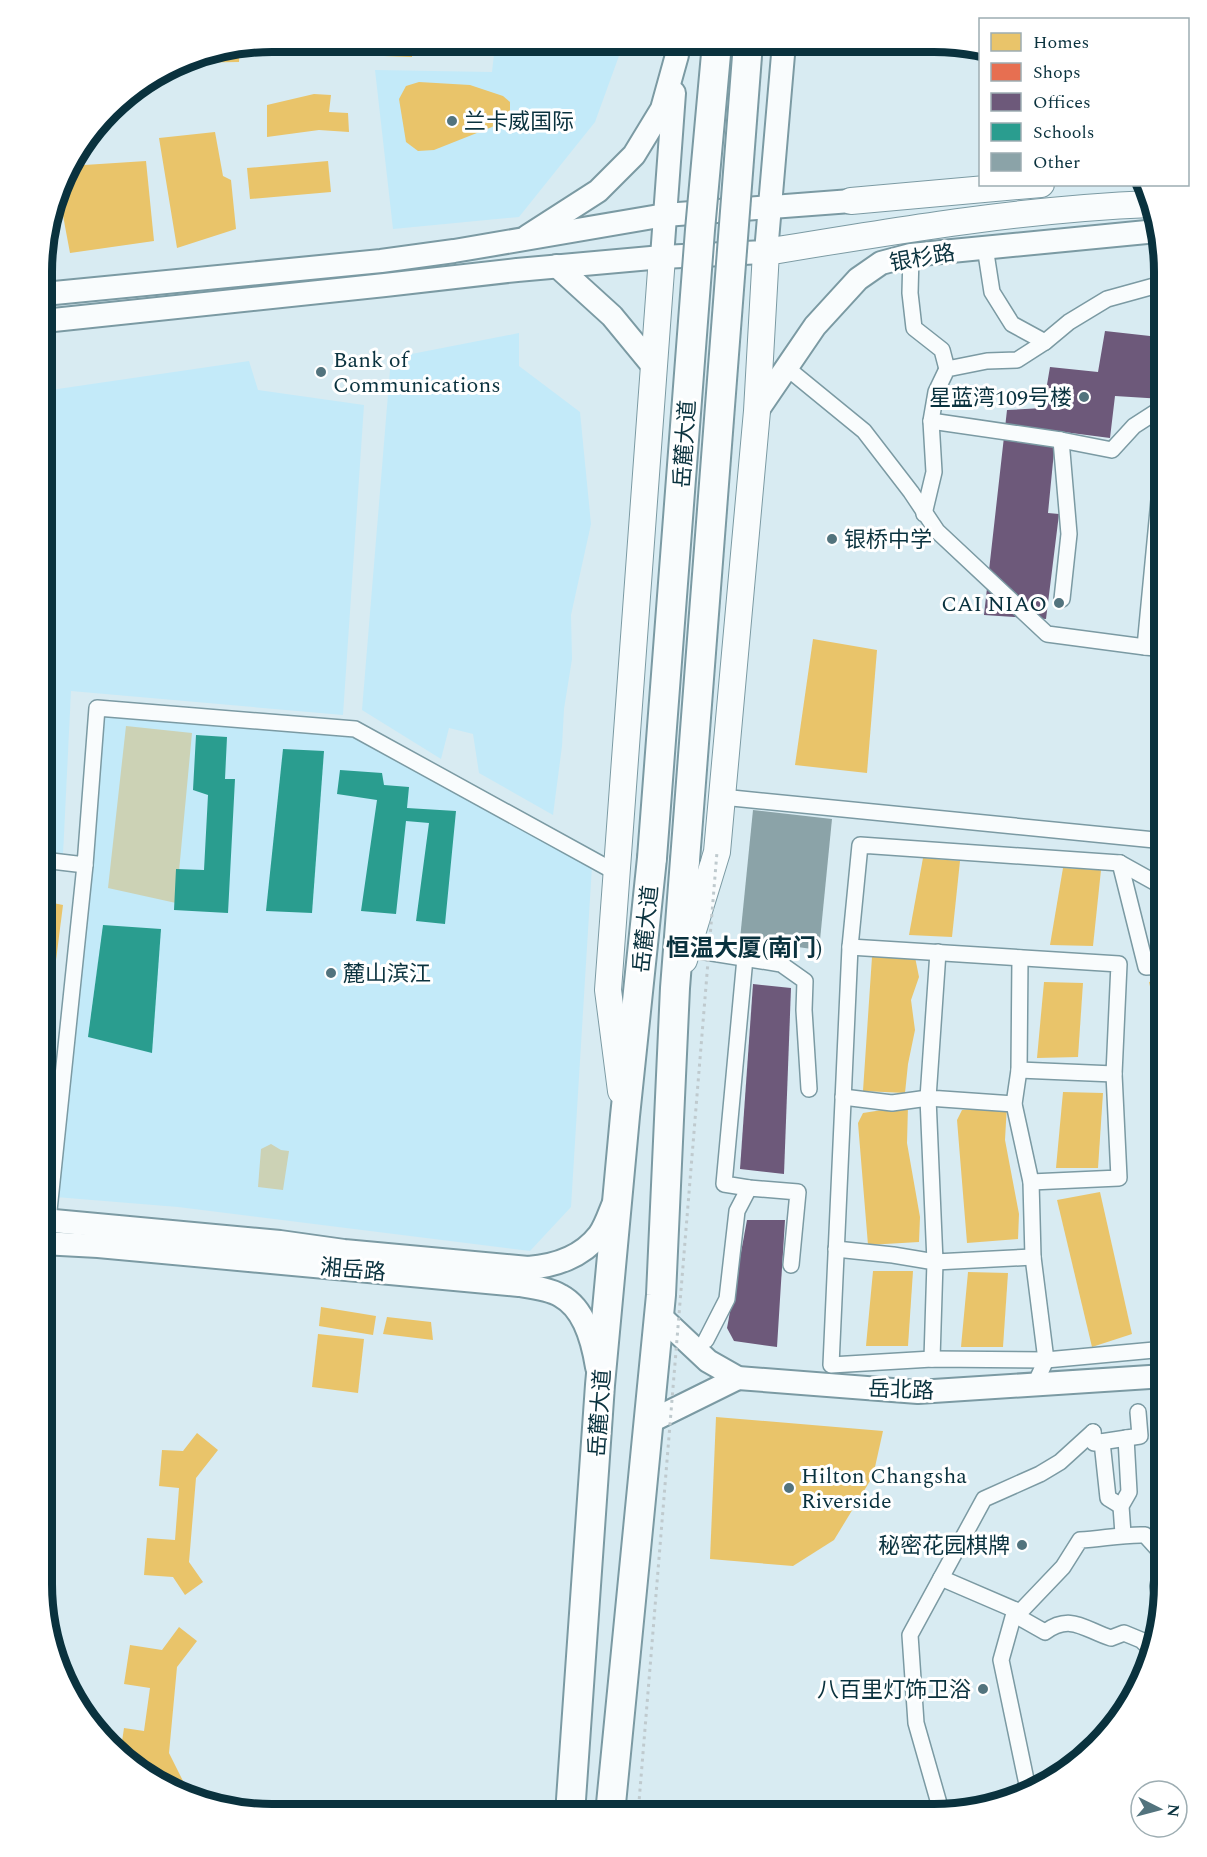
<svg xmlns="http://www.w3.org/2000/svg" width="1207" height="1857" viewBox="0 0 1207 1857" font-family="Spectral,'Noto Sans SC',serif">
<rect width="100%" height="100%" fill="#d8ebf2"/>
<g fill="#c3eaf9">
<path d="M495,45L620,53L595,122L519,217L393,229L375,70L492,72Z"/>
<path d="M519,333V366L580,412L591,524L571,615L572,659L564,709L562,746L553,815L479,773L473,734L449,728L441,759L362,710L391,358Z"/>
<path d="M249,361L258,390L364,405L343,715L71,691L63,855L43,854L44,391Z"/>
<path d="M97,708L355,729L592,866L571,1207L530,1251L178,1207L43,1196V1075L62,1077Z"/>
</g>
<g fill="#ccd2b5">
<path d="M126,726L192,733L176,903L108,888Z"/>
<path d="M271,1144L281,1150L289,1151L283,1190L258,1187L261,1149Z"/>
</g>
<g fill="#e9c46a">
<path d="M386,42H413L412,57L384,56Z"/>
<path d="M446,43H471L470,54L445,52Z"/>
<path d="M240,48L239,62L179,63L185,59Z"/>
<path d="M419,82L470,85L503,96L510,102V114L492,127L434,150L418,151L406,142L399,99L406,86Z"/>
<path d="M314,94L331,95L329,112L348,113L349,132L319,130L267,137V105Z"/>
<path d="M215,132L223,176L231,180L236,229L177,248L159,138Z"/>
<path d="M146,161L154,241L70,253L59,194L66,170L69,166Z"/>
<path d="M328,161L331,192L250,199L247,168Z"/>
<path d="M813,639L877,650L867,773L795,765Z"/>
<path d="M923,858L960,861L952,937L909,935Z"/>
<path d="M1063,868L1101,870L1093,946L1050,945Z"/>
<path d="M43,901L63,905L44,1055H43Z"/>
<path d="M872,957H915L919,977L911,1000L915,1030L908,1064L905,1093L863,1091Z"/>
<path d="M1165,979V1044L1164,1045L1149,982Z"/>
<path d="M1044,982L1083,983L1078,1057L1037,1058Z"/>
<path d="M1063,1092L1103,1093L1098,1168H1056Z"/>
<path d="M1007,1104L1005,1140L1019,1214L1018,1239L967,1243L957,1120L962,1110Z"/>
<path d="M908,1106L907,1143L920,1217L919,1242L868,1245L858,1123L863,1113Z"/>
<path d="M1100,1192L1132,1334L1092,1347L1057,1200Z"/>
<path d="M873,1271H913L908,1346H866Z"/>
<path d="M968,1272L1008,1273L1003,1347H961Z"/>
<path d="M321,1307L376,1316L373,1335L319,1326Z"/>
<path d="M387,1317L431,1322L433,1340L383,1334Z"/>
<path d="M318,1334L364,1339L358,1393L312,1387Z"/>
<path d="M716,1417L883,1431L873,1476L834,1540L793,1566L710,1559Z"/>
<path d="M197,1433L218,1450L196,1478L189,1562L203,1582L185,1595L173,1577L144,1575L147,1538L175,1540L179,1488L159,1486L162,1450L183,1451Z"/>
<path d="M179,1627L197,1641L177,1667L169,1753L183,1781L169,1788L133,1767L120,1755L124,1728L144,1731L150,1688L124,1684L130,1645L162,1650Z"/>
</g>
<path fill="#e76f51" d="M495,43H621L620,53L495,45Z"/>
<g fill="#6d597a">
<path d="M1164,298L1165,392L1163,399L1115,396L1110,438L1056,431L1048,513L1059,514L1046,619L984,615L1007,410L1043,408L1050,367L1098,372L1105,331L1159,337Z"/>
<path d="M753,984L791,988L784,1174L740,1169Z"/>
<path d="M747,1220H785L777,1347L734,1341L727,1328Z"/>
</g>
<g fill="#2a9d8f">
<path d="M196,735L227,737L225,779H235L228,913L174,910L176,869L204,870L208,795L193,790Z"/>
<path d="M283,749L324,751L312,913L266,911Z"/>
<path d="M340,770L382,773L384,785L409,787L407,808L456,811L445,924L416,921L429,823L406,821L396,914L361,911L377,800L337,794Z"/>
<path d="M103,925L161,929L152,1053L88,1037Z"/>
</g>
<path fill="#8ba3a8" d="M753,810L832,819L819,950L740,939Z"/>
<g fill="none" stroke-linecap="round" stroke-linejoin="round">
<g stroke="#7b9aa3" stroke-width="18">
<g id="street">
<path d="M985,247L992,292L1012,324L1045,342L1069,322L1107,299L1165,283"/>
<path d="M911,255L910,293L914,328L942,350L947,369"/>
<path d="M787,368L864,431L911,492L937,531L1047,634L1145,647"/>
<path d="M931,421L1061,440L1112,450L1134,426L1165,406"/>
<path d="M1061,440L1069,534L1062,599"/>
<path d="M924,514L934,472L931,421L936,392L947,369L987,361L1017,360L1045,342"/>
<path d="M1165,649L1145,647L1165,437"/>
<path d="M722,797L1165,841"/>
<path d="M43,860L85,865L97,708L355,729L617,873"/>
<path d="M1120,863L1146,967L1165,966"/>
<path d="M850,947L1119,964L1114,1074L1019,1070"/>
<path d="M687,949L781,964L805,981L804,1010L809,1089"/>
<path d="M938,952L928,1098L1014,1104"/>
<path d="M745,958L724,1184L749,1188L798,1192L791,1265"/>
<path d="M1020,958L1019,1070L1014,1104L1031,1182L1033,1257L1046,1360L1035,1384"/>
<path d="M843,1097L892,1103L928,1098L935,1262L1033,1257"/>
<path d="M1031,1182L1119,1178L1114,1074"/>
<path d="M48,1220L85,865"/>
<path d="M836,1249L893,1255L935,1262L932,1359"/>
<path d="M706,1340L727,1299L737,1211L749,1188"/>
<path d="M1165,1349L1046,1360L932,1359L831,1365L850,947L860,845L1120,863L1165,888"/>
<path d="M1093,1432L1094,1443L1140,1436L1138,1412"/>
<path d="M1102,1442L1108,1498L1121,1506"/>
<path d="M1123,1534L1121,1506L1129,1492L1126,1438"/>
<path d="M941,1578L1020,1612L1063,1567L1080,1540C1102,1539 1123,1534 1145,1535L1164,1556"/>
<path d="M1015,1610L1001,1660L1029,1794"/>
<path d="M1015,1610L1022,1619L1045,1632C1071,1613 1085,1630 1111,1638L1124,1633L1141,1640L1154,1652"/>
<path d="M1162,1610L1158,1586L1164,1557"/>
<path d="M942,1814L916,1723L910,1635L984,1499L1040,1474L1060,1462L1093,1432"/>
</g>
</g>
<g stroke="#7b9aa3" stroke-width="26">
<g id="secondary">
<path d="M528,236L598,191L634,155L662,109L677,55"/>
<path d="M662,257L674,93"/>
<path d="M557,266L612,316L654,367"/>
<path d="M44,294L381,261L454,251L665,215L851,201"/>
<path d="M44,321L385,285L517,270L662,257L766,252L784,43"/>
<path d="M757,411L815,326L858,279L881,263L911,255L1157,231"/>
<path d="M43,1220L280,1242L344,1251L528,1268C554,1266 582,1257 599,1235C605,1227 609,1215 613,1205"/>
<path d="M42,1243L98,1246L519,1285C532,1287 550,1289 561,1296C585,1309 593,1342 597,1367"/>
<path d="M659,1315L708,1361L738,1378L918,1392L1165,1376"/>
<path d="M649,1422L738,1378"/>
</g>
</g>
<g stroke="#7b9aa3" stroke-width="28">
<g id="primary">
<path d="M851,201L1041,184"/>
<path d="M684,960L717,852L757,411L766,252C893,231 1022,209 1151,204"/>
<path d="M621,1091L608,990L662,257"/>
</g>
</g>
<g stroke="#7b9aa3" stroke-width="32">
<g id="highway">
<path d="M570,1814L600,1385L625,1116L652,858"/>
<path d="M610,1814L661,1295L675,988L685,860"/>
</g>
</g>
<use href="#street" stroke="#f9fcfd" stroke-width="15"/>
<use href="#secondary" stroke="#f9fcfd" stroke-width="22"/>
<use href="#primary" stroke="#f9fcfd" stroke-width="26"/>
<use href="#highway" stroke="#f9fcfd" stroke-width="28"/>
<g stroke="#7b9aa3" stroke-width="32" stroke-linecap="butt">
<g id="highway-bridge">
<path d="M652,858L700,230L717,43"/>
<path d="M685,860L748,43"/>
</g>
</g>
<path stroke="#bfcace" stroke-width="3" stroke-dasharray="3 4.5" stroke-linecap="butt" d="M638,1814L717,852"/>
<use href="#highway-bridge" stroke="#f9fcfd" stroke-width="28"/>
</g>
<g fill="#52737d" stroke="#fff" stroke-width="2">
<circle cx="452" cy="121" r="6"/>
<circle cx="321" cy="372" r="6"/>
<circle cx="1084" cy="397" r="6"/>
<circle cx="832" cy="539" r="6"/>
<circle cx="1059" cy="603" r="6"/>
<circle cx="331" cy="973" r="6"/>
<circle cx="789" cy="1488" r="6"/>
<circle cx="1022" cy="1545" r="6"/>
<circle cx="983" cy="1689" r="6"/>
</g>
<g text-anchor="middle" stroke-width="6" stroke-linejoin="round" paint-order="stroke">
<g font-size="22" fill="#0a323e" stroke="#fff" text-anchor="start">
<text x="464" y="129">兰卡威国际</text>
<text x="333" y="367">Bank of<tspan x="333" dy="25">Communications</tspan></text>
<text x="1072" y="405" text-anchor="end">星蓝湾109号楼</text>
<text x="844" y="547">银桥中学</text>
<text x="1047" y="611" text-anchor="end">CAI NIAO</text>
<text x="343" y="981">麓山滨江</text>
<text x="801" y="1483">Hilton Changsha<tspan x="801" dy="25">Riverside</tspan></text>
<text x="1010" y="1553" text-anchor="end">秘密花园棋牌</text>
<text x="971" y="1697" text-anchor="end">八百里灯饰卫浴</text>
</g>
<g font-size="22" fill="#0a323e" stroke="#fff">
<text transform="translate(922 257) rotate(-10)" y="8">银杉路</text>
<text transform="translate(684 444) rotate(-86)" y="8">岳麓大道</text>
<text transform="translate(645 929) rotate(-84)" y="8">岳麓大道</text>
<text transform="translate(353 1269) rotate(5)" y="8">湘岳路</text>
<text transform="translate(901 1389) rotate(2)" y="8">岳北路</text>
<text transform="translate(599 1413) rotate(-86)" y="8">岳麓大道</text>
</g>
<g font-size="24" font-weight="bold" fill="#0a323e" stroke="#fff">
<text x="744" y="956">恒温大厦(南门)</text>
</g>
</g>
<path d="M0 0H1207V1857H0ZM272 52H934A220 220 0 0 1 1154 272V1584A220 220 0 0 1 934 1804H272A220 220 0 0 1 52 1584V272A220 220 0 0 1 272 52Z" fill="#fff" fill-rule="evenodd"/>
<path fill="none" stroke="#0a323e" stroke-width="8" d="M272 52H934A220 220 0 0 1 1154 272V1584A220 220 0 0 1 934 1804H272A220 220 0 0 1 52 1584V272A220 220 0 0 1 272 52Z"/>
<rect x="979" y="18" width="210" height="168" fill="#ffffff" stroke="#9dadb2" stroke-width="1.5"/>
<rect x="991" y="33" width="30" height="18" fill="#e9c46a" stroke="#9dadb2" stroke-width="1.5"/>
<text x="1033" y="48" font-size="18" fill="#0a323e">Homes</text>
<rect x="991" y="63" width="30" height="18" fill="#e76f51" stroke="#9dadb2" stroke-width="1.5"/>
<text x="1033" y="78" font-size="18" fill="#0a323e">Shops</text>
<rect x="991" y="93" width="30" height="18" fill="#6d597a" stroke="#9dadb2" stroke-width="1.5"/>
<text x="1033" y="108" font-size="18" fill="#0a323e">Offices</text>
<rect x="991" y="123" width="30" height="18" fill="#2a9d8f" stroke="#9dadb2" stroke-width="1.5"/>
<text x="1033" y="138" font-size="18" fill="#0a323e">Schools</text>
<rect x="991" y="153" width="30" height="18" fill="#8ba3a8" stroke="#9dadb2" stroke-width="1.5"/>
<text x="1033" y="168" font-size="18" fill="#0a323e">Other</text>
<g transform="translate(1159 1809) rotate(96)"><circle r="28" fill="#ffffff" stroke="#9dadb2" stroke-width="1.5"/>
<path d="M0-4.5L10 22L0 15L-10 22Z" fill="#52737d"/>
<text y="-9" font-size="16" font-weight="bold" text-anchor="middle" fill="#0a323e">N</text>
</g>
</svg>
